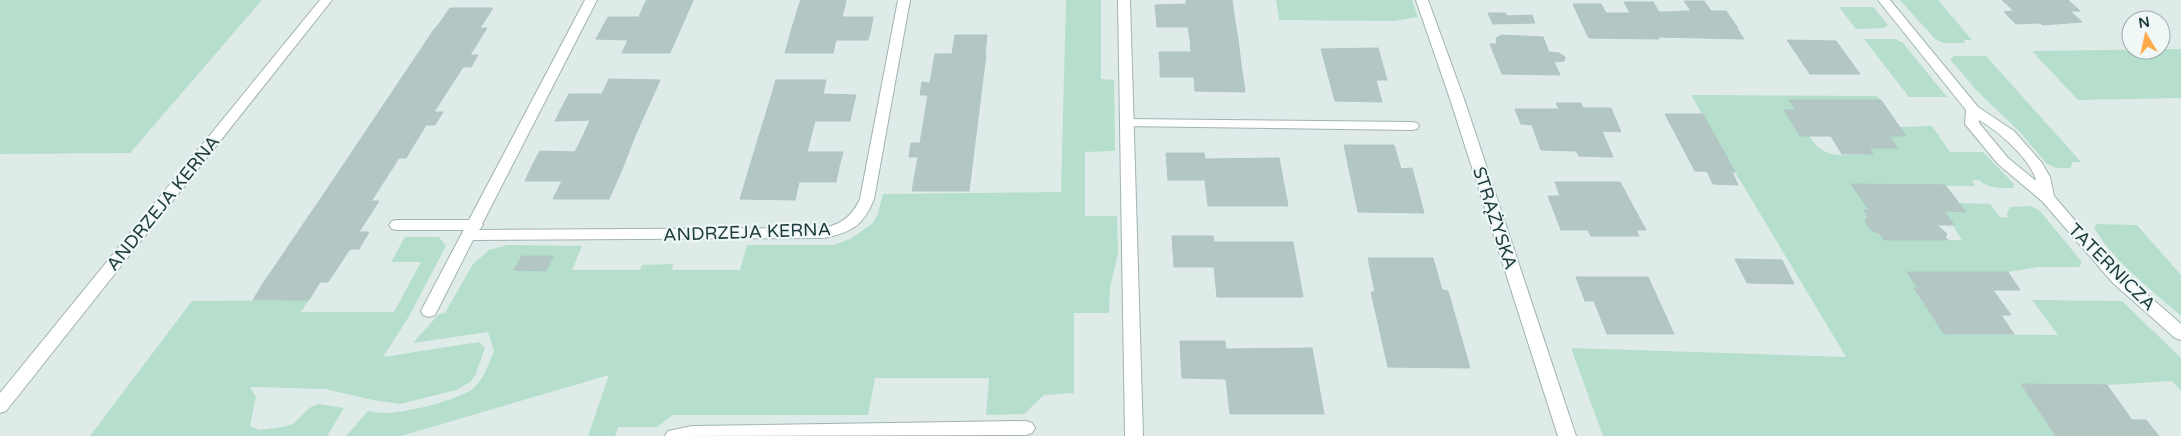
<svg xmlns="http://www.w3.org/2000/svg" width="2181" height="436" viewBox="0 0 2181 436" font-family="'Varela Round',sans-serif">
<rect width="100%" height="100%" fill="#deebe9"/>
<g fill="#b5dfcc">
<path d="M0,0H262L130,153L0,154Z"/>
<path d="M1066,0H1101V79L1114,80L1115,151L1085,152V216H1117L1118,254L1110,287L1109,313H1074V393L1044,395L1024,414L986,415L989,378H875L868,415H673L657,427H618L615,436H588L609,375L401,436H346L368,411C374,412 381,413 387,413C405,413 464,399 476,386C485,376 489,362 494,351L488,332L413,343L439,314L445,313L473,264L489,250L508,245L582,246L572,270H640L642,265L673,264L672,270H740L747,245H834L850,239L872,224L878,214L883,194L1061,192Z"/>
<path d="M1276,0H1412L1418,17L1393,21L1279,20Z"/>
<path d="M1900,0H1938L1972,40H1965L1964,43H1943L1935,39Z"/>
<path d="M1839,7H1873L1888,25L1885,28L1856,29Z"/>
<path d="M1864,39H1895L1903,43L1947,97H1909Z"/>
<path d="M2181,49V98L2078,100L2032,51Z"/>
<path d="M1954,56H1986L2081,162H2073L2070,168H2056L2046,163L2020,132L1977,91L1950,59Z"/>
<path d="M1691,95L1877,96L1881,100H1790L1796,110L1784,111L1800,136H1809C1825,162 1845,154 1872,154L1869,148L1897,147L1889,136L1905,135L1900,127L1932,126L1950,152H1983L2014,184L2013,188C2001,188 1988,189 1979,180H1972L1975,186L1852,185L1869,210H1864L1868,217L1865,221C1870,229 1878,233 1884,240H1962L1944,211L1959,203L1990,204L2000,217L2008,218L2007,213L2010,207L2031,206L2039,210L2082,262L2079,267H2038L2008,272H1908L1918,288L1914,289L1944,334L2058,335L2032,300L2122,301L2181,358V391L2172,381L2107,385L2021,384L2056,436H1603L1571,348L1846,357L1735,172Z"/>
<path d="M2097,224L2137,225L2181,275V316C2151,289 2115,263 2094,228Z"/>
<path d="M405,237H439L446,246L408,318L383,357L479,342L485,348L475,376L470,382L456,390L400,404L373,400L325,389L250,387L256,397L250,426L259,430L283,427L293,424L309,408L318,404L344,408L327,436H90L192,301L309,300L301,312H394L421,262H391Z"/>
</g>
<g fill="#b3c6c3" stroke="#b0c6c3">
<path d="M647,0H693L691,5H644Z"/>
<path d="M801,0H846L845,5H799Z"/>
<path d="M1186,0H1232L1234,15H1156L1155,5L1186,4Z"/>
<path d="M2002,0H2068L2080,11H2070L2082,22L2042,25L2040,23L2016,24L2004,12L2014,11Z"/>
<path d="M1684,1H1704L1711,11H1726L1738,28L1673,27L1664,12L1691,11Z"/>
<path d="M1624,2H1639L1653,27L1583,26L1573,4H1601L1606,13H1630Z"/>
<path d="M1639,2H1653L1659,12H1664L1673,27H1653Z"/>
<path d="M644,5H661V8L662,5H691L681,28H602L608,17H639Z"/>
<path d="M799,5H845L842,17H873L871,29L792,28Z"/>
<path d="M450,8H493L480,28H436Z"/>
<path d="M1488,13H1505L1507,16L1532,15L1535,23L1493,24Z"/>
<path d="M1156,15H1234L1238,39H1190L1188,27H1157Z"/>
<path d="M1583,26L1653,27L1659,39L1589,38Z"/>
<path d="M1653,27H1736L1744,39L1658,37Z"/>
<path d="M435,28H487L470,55H478L471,67H463L434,112H443L435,125H426L406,158H348Z"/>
<path d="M602,28H681L670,53H622L628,40L596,39Z"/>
<path d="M792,28L871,29L868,40H836L833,53H785Z"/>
<path d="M955,35H987L985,54H952Z"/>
<path d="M1502,35L1543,37L1549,52L1559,53L1565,57L1564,61L1554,62L1560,75L1502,74L1490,44H1497L1496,38Z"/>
<path d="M1190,39H1238L1241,64H1160L1159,52H1191Z"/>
<path d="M1787,40L1836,41L1860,74H1810Z"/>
<path d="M1378,48L1387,80H1376L1382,102L1335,101L1321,49Z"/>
<path d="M935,54H986L969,191H912L918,157H909L911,143H920L928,95H920L922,82L930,83Z"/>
<path d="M1160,64H1241L1245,92L1195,91L1194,77H1160Z"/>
<path d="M609,79L660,80L648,107H562L569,94H602Z"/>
<path d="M776,80H826L823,94L856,95L853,107H768Z"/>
<path d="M1789,100H1881L1906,136H1889L1898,148H1869L1873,154H1842L1831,136H1800L1784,110H1796Z"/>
<path d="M1556,103H1581L1583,108H1611L1621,132L1602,131L1613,157L1579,156L1576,151L1541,150L1532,125L1521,124L1515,109H1559Z"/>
<path d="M562,107H648L635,136H583L590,120L555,121Z"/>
<path d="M768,107H853L850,121H815L811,136H759Z"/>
<path d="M1665,114H1703L1735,172L1695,171Z"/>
<path d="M583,136H635L623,167L532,166L540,151L575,152Z"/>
<path d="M759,136H811L807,152H843L839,167L750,166Z"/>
<path d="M1344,145H1394L1401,169L1412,168L1424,213L1358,212Z"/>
<path d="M1166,153H1204L1205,159L1279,158L1288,206H1208L1205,180H1168Z"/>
<path d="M348,158H399L372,200L319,201Z"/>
<path d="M532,166L623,167L609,199H553L562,181H525Z"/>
<path d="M750,166L839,167L836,182H799L795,200L740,199Z"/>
<path d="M1707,171L1732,172L1738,185L1713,184Z"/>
<path d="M1555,182H1620L1646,230H1636L1639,236H1591L1588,230H1561L1548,196H1560Z"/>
<path d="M1851,184L1945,185L1966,212L1944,211L1954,225H1937L1947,234L1945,237L1948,240H1884L1879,234L1870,229L1865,221L1868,217L1864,210H1869Z"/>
<path d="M319,201H379L359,232H369L359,249H350L328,282H264Z"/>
<path d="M1172,236H1213L1214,242H1293L1303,297H1217L1214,267H1174Z"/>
<path d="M522,256H553L546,271L514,270Z"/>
<path d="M1368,258H1433L1442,290L1448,291L1470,368L1388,367L1371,292H1375Z"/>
<path d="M1735,259L1782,260L1794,284L1747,283Z"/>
<path d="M1907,272H2008L2020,290H1993L2011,315H2001L2014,334H1944L1914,288H1918Z"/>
<path d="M1576,277H1648L1674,334H1607L1594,301H1585Z"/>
<path d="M264,282H320L309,300H253Z"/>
<path d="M1180,341H1225L1226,349L1312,348L1324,414H1230L1226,379L1182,378Z"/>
<path d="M2021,384L2107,385L2132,420H2146L2159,436H2056Z"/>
</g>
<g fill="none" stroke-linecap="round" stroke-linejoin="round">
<g stroke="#a1b3b2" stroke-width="2">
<g id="lane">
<path d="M1127,119L1412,122L1417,123L1419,126L1417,129L1412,130L1122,126L1120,123L1122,120Z"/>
<path d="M397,220H475L480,221L483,225L480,229L475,230H397L392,229L389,225L392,221Z"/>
<path d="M1026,421L1032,423L1035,428L1032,433L1026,435L665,436L668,431L692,426Z"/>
</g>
</g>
<g stroke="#a1b3b2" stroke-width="2">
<g id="street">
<path d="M320,0H332L6,411L0,413V393Z"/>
<path d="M585,0H597L479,230L824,228C842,224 852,216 860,199L898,0H910L874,199C863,226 852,232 824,238L473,240L435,315L429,317L423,315L421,311Z"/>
<path d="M1118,0H1130L1143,436H1125Z"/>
<path d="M1416,0H1428L1464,99L1576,436H1558L1450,99Z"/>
<path d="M1878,0H1890L1978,107L2014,131L2042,163L2050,177L2054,196L2094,243L2125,275L2181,324V340L2175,338L2113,283L2042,201L1998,164L1965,124L1966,110ZM1979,120C1997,130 2032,160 2036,181L2008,158L1979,123Z"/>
</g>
</g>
<use href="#lane" fill="#fff" fill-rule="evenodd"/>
<use href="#street" fill="#fff" fill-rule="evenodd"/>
</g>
<g text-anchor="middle" stroke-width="4.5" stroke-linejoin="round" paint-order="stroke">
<g font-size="18" fill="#1e3c3d" stroke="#eff8f6">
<text transform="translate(163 203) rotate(-51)" y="6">ANDRZEJA KERNA</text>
<text transform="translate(1495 218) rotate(72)" y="6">STRĄŻYSKA</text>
<text transform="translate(747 232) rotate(-2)" y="6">ANDRZEJA KERNA</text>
<text transform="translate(2112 267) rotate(45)" y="6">TATERNICZA</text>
</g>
</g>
<g transform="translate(2146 35) rotate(351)"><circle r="24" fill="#eff8f6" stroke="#9badac"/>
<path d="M0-4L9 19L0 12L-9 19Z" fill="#ffa849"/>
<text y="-8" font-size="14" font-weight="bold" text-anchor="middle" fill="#1e3c3d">N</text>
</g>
</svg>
